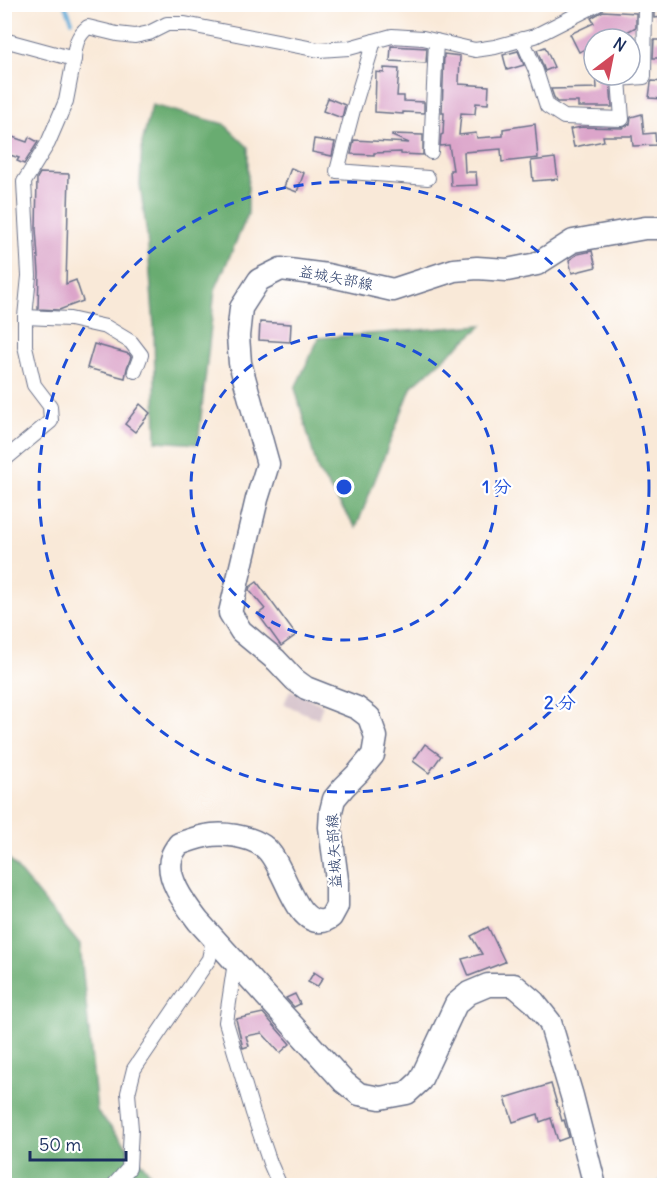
<svg xmlns="http://www.w3.org/2000/svg" width="669" height="1190" viewBox="0 0 669 1190" font-family="Delius,'Klee One',sans-serif">
<rect width="100%" height="100%" fill="#fff"/>
<filter id="ink" filterUnits="userSpaceOnUse"><feTurbulence type="fractalNoise" baseFrequency=".0167" numOctaves="2"/><feDisplacementMap in="SourceGraphic" scale="12" xChannelSelector="R" yChannelSelector="G"/><feConvolveMatrix kernelMatrix="1 2 1 2 8 2 1 2 1" color-interpolation-filters="sRGB"/></filter>
<filter id="wash" filterUnits="userSpaceOnUse"><feTurbulence type="fractalNoise" baseFrequency=".008" numOctaves="4" result="noise"/><feDisplacementMap in="SourceGraphic" scale="24" xChannelSelector="R" yChannelSelector="G"/><feGaussianBlur stdDeviation="1.35" result="paint"/><feColorMatrix in="noise" values="0 0 0 0 0 0 0 0 0 0 0 0 0 0 0 0 0 1.4 0 .05"/><feComposite in="paint" operator="in"/></filter>
<g filter="url(#wash)">
<rect width="100%" height="100%" fill="#f9e9d8"/>
<path fill="#d2bdc6" d="M290,690L323,705L318,719L284,704Z"/>
<g fill="#69ac71" stroke="#426e68" stroke-width="1.5">
<path d="M152,105L224,124L248,147V214L215,290L198,444L156,441L154,327L147,235L140,185L142,143Z"/>
<path d="M483,325L412,386L356,528L318,471L295,388L319,338Z"/>
<path d="M4,853L80,945L97,1111L160,1185H5Z"/>
</g>
<g fill="none" stroke-linecap="round" stroke-linejoin="round">
<g stroke="#5ea8d5" stroke-width="4">
<path d="M65,4L72,21"/>
<path d="M659,1186L664,1176"/>
</g>
</g>
<g id="blocks">
<g fill="#dca5ca">
<path d="M654,4H664V17L654,18Z"/>
<path d="M603,11L636,13V27L614,39H594V45L579,52L570,34L594,23L591,18Z"/>
<path d="M630,39H636L635,69H630Z"/>
<path d="M654,40H664V58H653Z"/>
<path d="M391,46L427,48L426,63L390,61Z"/>
<path d="M545,47L554,67L545,71L537,50Z"/>
<path d="M518,51L524,65L507,70L503,55Z"/>
<path d="M444,54L460,56L459,84L489,86L488,104L476,103L475,114L461,113L459,135L476,133L477,138L503,136V129L535,124L538,158L502,162L501,149L464,152L465,172H476L477,185L451,186L450,170H453L449,145L440,146L441,135L443,134L444,113H442Z"/>
<path d="M384,68L399,69L397,96H404V101L424,102V113L403,112V114L375,112L376,72L384,73Z"/>
<path d="M596,75H611L610,80L612,107H578V102H557L555,100L551,89L597,88Z"/>
<path d="M652,81L664,82V99L649,98L651,83Z"/>
<path d="M328,98L345,105L342,118L323,111Z"/>
<path d="M642,114L644,134L655,133L656,145L633,146L632,136H603L604,141L574,147L570,129L582,127L622,128L630,124L631,117Z"/>
<path d="M4,134L27,142L29,137L38,142L24,164L17,161L19,158L4,153Z"/>
<path d="M392,134L423,135V155L401,154V152L374,153V155L351,154L354,140L409,143L392,136Z"/>
<path d="M314,139L335,142L332,156L312,152Z"/>
<path d="M555,158L558,179L533,181L531,161Z"/>
<path d="M291,168L304,173L297,192L284,187Z"/>
<path d="M40,173L69,174L66,284L76,280L83,301L59,310L38,309L39,273L36,229L37,178Z"/>
<path d="M592,251L596,267L572,273L569,260L578,254Z"/>
<path d="M260,322L291,324L290,342L259,340Z"/>
<path d="M94,344L129,354L131,357L127,368L125,378L87,368Z"/>
<path d="M140,404L150,413L135,432L125,424Z"/>
<path d="M257,582L296,635L281,646L258,614L265,609L249,590L250,587Z"/>
<path d="M425,744L441,756L429,773L413,761Z"/>
<path d="M488,927L505,962L469,976L462,959L482,954L471,936Z"/>
<path d="M314,972L323,978L317,987L308,982Z"/>
<path d="M295,994L300,1004L294,1007L286,998Z"/>
<path d="M263,1013L290,1044L280,1053L262,1033L246,1036L249,1046L243,1048L236,1019Z"/>
<path d="M551,1084L562,1121L564,1120L569,1137L558,1141L551,1118L540,1122L538,1114L513,1122L505,1098Z"/>
</g>
</g>
</g>
<g filter="url(#ink)">
<use href="#blocks" fill-opacity="0" stroke="#697089" stroke-width="1.5"/>
<g fill="none" stroke-linecap="round" stroke-linejoin="round">
<g stroke="#697089" stroke-width="16">
<g id="street">
<path d="M522,39L536,71L547,106L564,117L622,119L619,79L644,77L645,4"/>
<path d="M4,40L74,59C75,45 77,36 88,27L117,34L135,36L149,33L167,24H185L319,50L349,48L392,36L423,38L475,50L495,47L535,36L598,4"/>
<path d="M374,41L353,110L337,171L428,178"/>
<path d="M431,152L436,41"/>
<path d="M25,317L70,319L106,327L131,342L141,355L135,371"/>
<path d="M4,460L51,421L50,406L34,385L25,346V317L29,276L24,182L48,143L66,101L74,59"/>
<path d="M235,962L226,1022L253,1113L270,1163L280,1186"/>
<path d="M113,1186L129,1168L131,1129L128,1093L134,1069L209,959L213,939"/>
</g>
</g>
<g stroke="#697089" stroke-width="25">
<path id="primary" d="M595,1186L572,1096L550,1022L534,1002L514,985H488L469,993L456,1004L420,1081L407,1093L380,1098L359,1094L344,1082L198,921C186,905 164,877 172,856C173,852 176,848 179,844C187,841 196,838 205,836C223,832 248,836 263,846C285,861 293,926 323,921C326,920 329,919 331,917L337,906V880L330,827L331,811L334,799L344,787L358,773L373,755L376,737L369,717L357,708L306,688L295,680L276,660L241,631L230,613L257,499L268,464L240,363L238,336L241,308L259,280L281,269L327,275L393,290L454,270L477,268L507,270L537,264L573,241L645,228H664"/>
</g>
<use href="#street" stroke="#fff" stroke-width="14"/>
<use href="#primary" stroke="#fff" stroke-width="22"/>
</g>
</g>
<g fill="none" stroke="#1d4ed8" stroke-width="3" stroke-dasharray="10 8">
<circle cx="344" cy="487" r="153"/>
<circle cx="344" cy="487" r="305"/>
</g>
<g text-anchor="middle" stroke-width="4.5" stroke-linejoin="round" paint-order="stroke">
<g font-size="15" fill="#1b2f5e" stroke="#fff">
<text transform="translate(336 278) rotate(11)" y="5">益城矢部線</text>
<text transform="translate(334 851) rotate(-93)" y="5">益城矢部線</text>
</g>
</g>
<circle cx="344" cy="487" r="9" fill="#1d4ed8" stroke="#fff" stroke-width="3"/>
<g font-size="18" text-anchor="middle" font-weight="bold" fill="#1d4ed8" stroke="#fff" stroke-width="4.5" stroke-linejoin="round" paint-order="stroke">
<text x="497" y="493">1 分</text>
<text x="560" y="709">2 分</text>
</g>
<rect width="669" height="1190" fill="none" stroke="#fff" stroke-width="24"/>
<g transform="translate(612 57) rotate(32)"><circle r="28" fill="#ffffff" stroke="#a4acbf" stroke-width="1.5"/>
<path d="M0-4.5L10 22L0 15L-10 22Z" fill="#d1495b"/>
<text y="-9" font-size="16" font-weight="bold" text-anchor="middle" fill="#1b2f5e">N</text>
</g>
<path d="M30 1151v9h96v-9" fill="none" stroke="#1b2f5e" stroke-width="3"/>
<text x="39" y="1151" font-size="18" fill="#1b2f5e" stroke="#ffffff" stroke-width="4.5" paint-order="stroke">50 m</text>
</svg>
